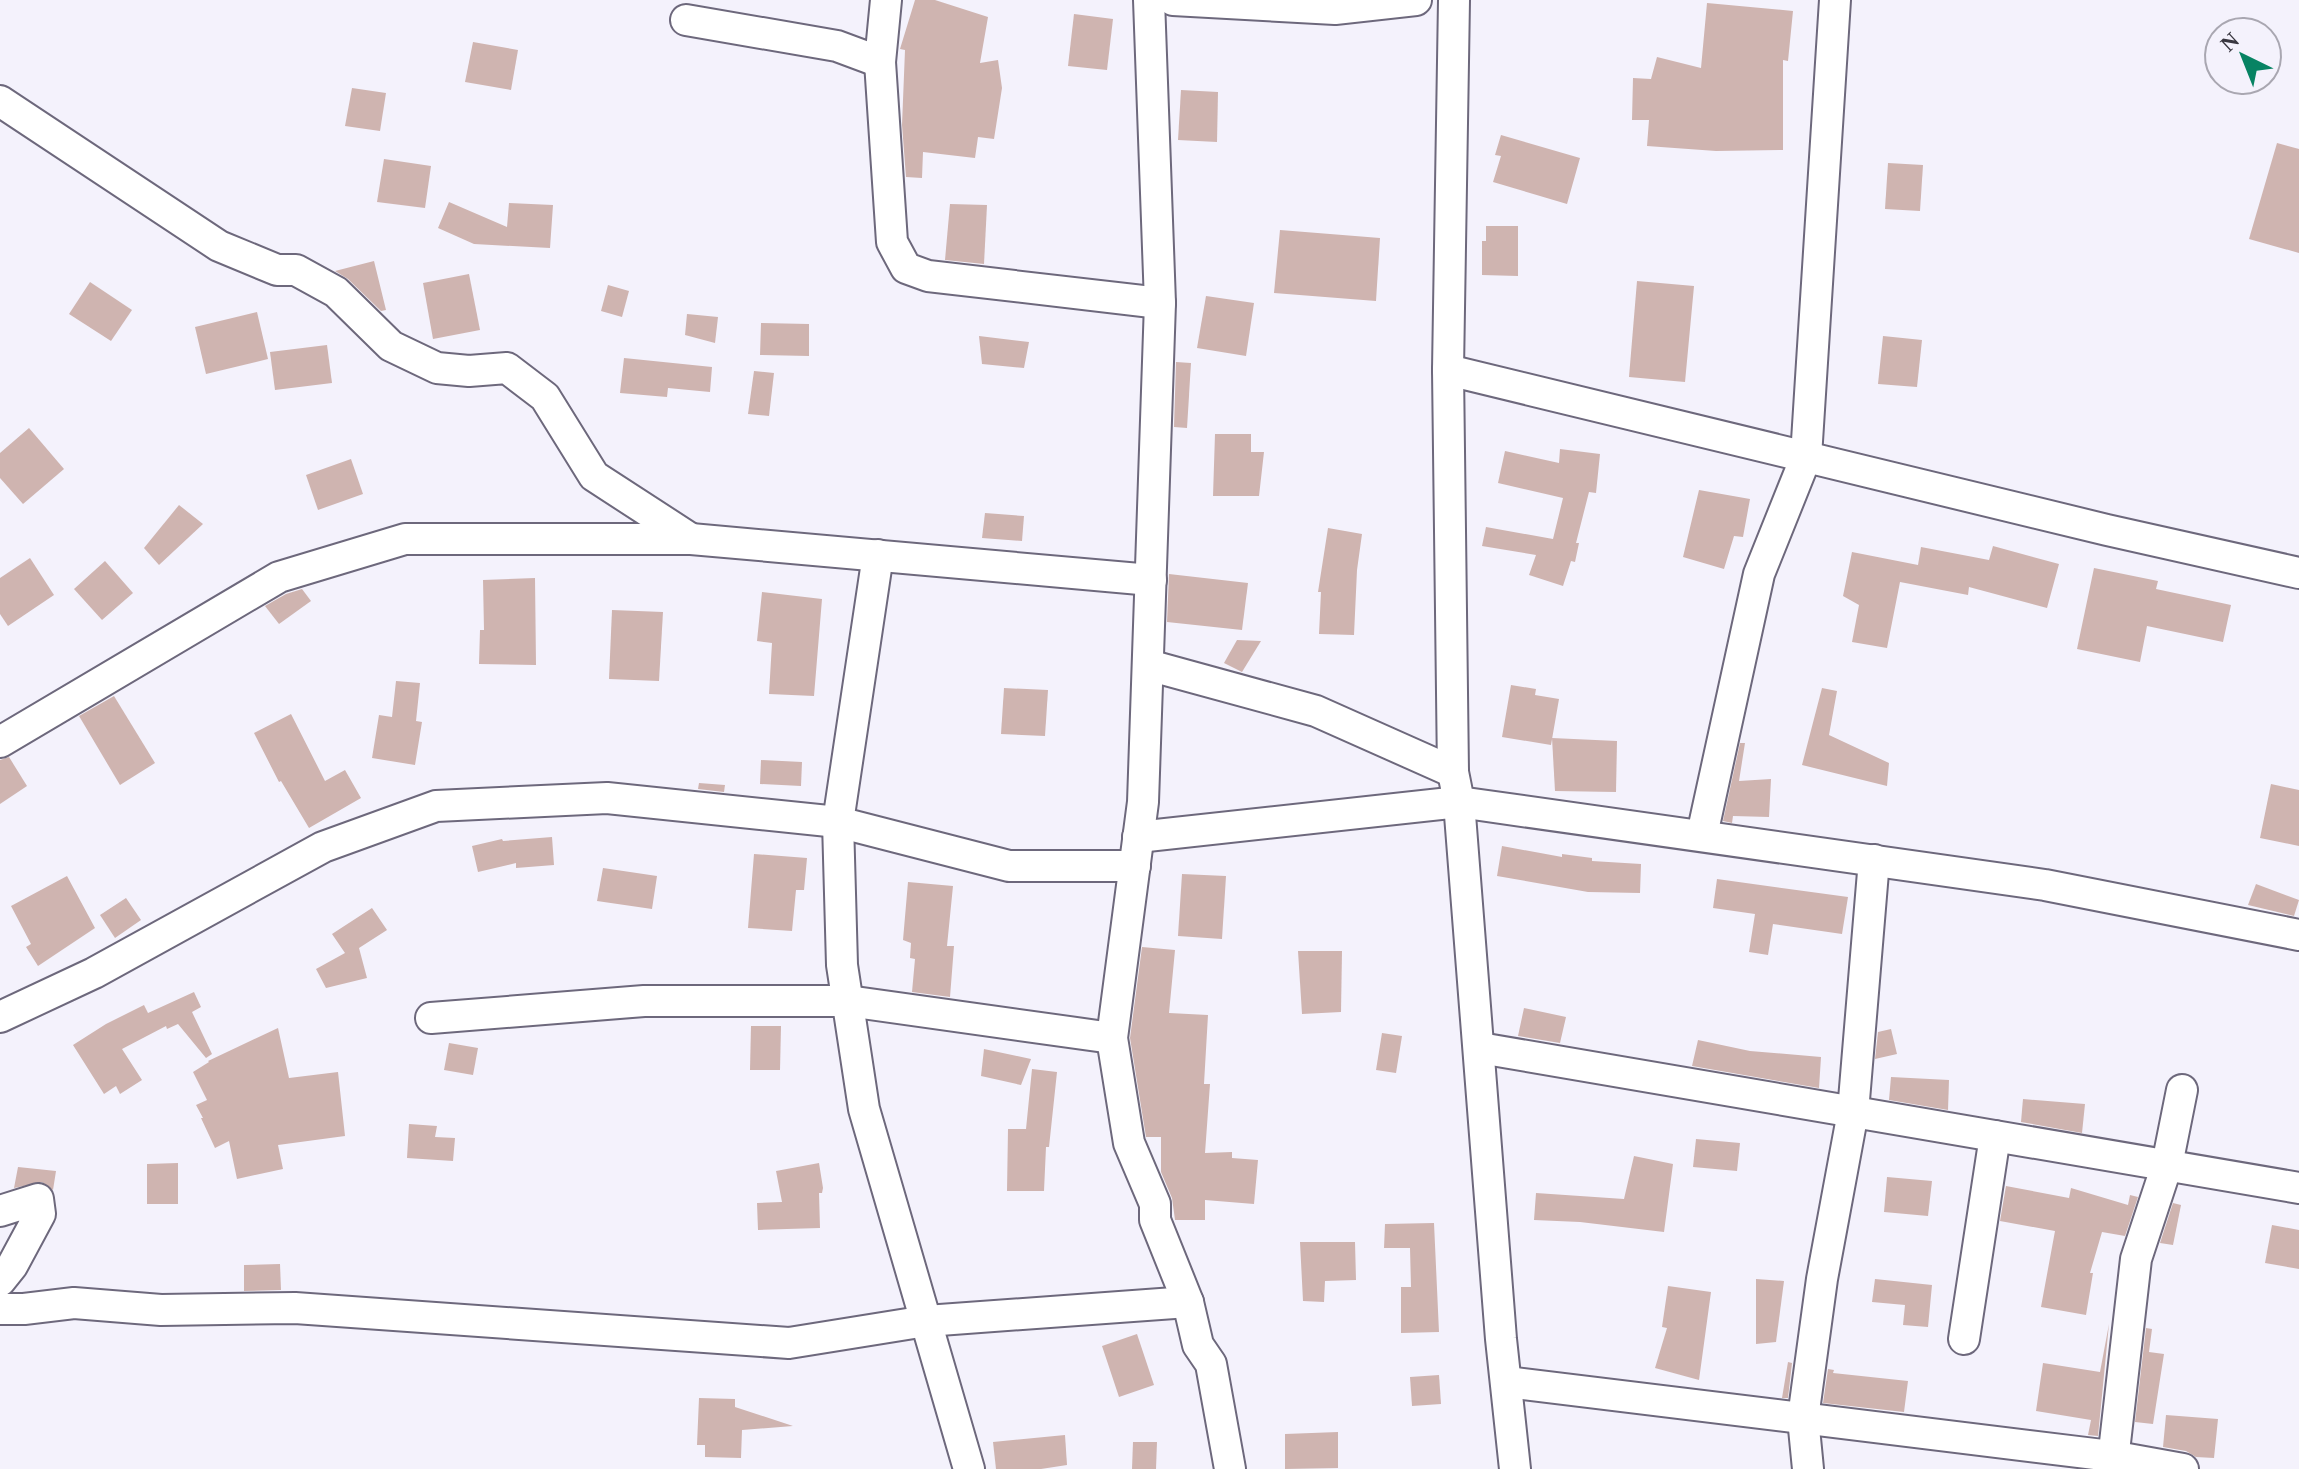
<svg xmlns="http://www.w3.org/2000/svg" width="2299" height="1469" viewBox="0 0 2299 1469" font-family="Georgia,serif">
<rect width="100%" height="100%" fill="#f4f2fc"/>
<g fill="#cfb4b0">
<path d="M915,0H935L988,17L980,63L998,60L1002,88L994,139L978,137L975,158L923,152L922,178L906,177L902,125L905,50L900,49Z"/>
<path d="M1707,3L1793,11L1788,61L1783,60V150L1716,151L1647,146L1649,120H1632L1633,78L1651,79L1657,57L1701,68Z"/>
<path d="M1074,14L1113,19L1107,70L1068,66Z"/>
<path d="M473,42L518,50L511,90L465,82Z"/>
<path d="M352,88L386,93L380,131L345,126Z"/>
<path d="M1181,90L1218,92L1217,142L1178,140Z"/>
<path d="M1501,135L1580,158L1567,204L1493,182L1501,156L1495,155Z"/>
<path d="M2277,143L2299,149V253L2249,239Z"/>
<path d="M384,159L431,166L425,208L377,202Z"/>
<path d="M1888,163L1923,165L1920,211L1885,209Z"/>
<path d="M449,202L507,227L509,203L553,205L550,248L474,244L438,228Z"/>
<path d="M950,204L987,205L984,264L945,260Z"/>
<path d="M1486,226H1518V276L1482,275V241H1486Z"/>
<path d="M1280,230L1380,238L1376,301L1274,293Z"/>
<path d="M374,261L386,310L381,311L348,279L335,271Z"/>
<path d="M469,274L480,330L433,339L423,283Z"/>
<path d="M1637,281L1694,286L1685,382L1629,377Z"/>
<path d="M90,282L132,310L111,341L69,314Z"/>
<path d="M608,285L629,291L622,317L601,311Z"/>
<path d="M1206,296L1254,303L1246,356L1197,348Z"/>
<path d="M257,312L268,359L206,374L195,327Z"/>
<path d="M687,314L718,317L715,343L685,335Z"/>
<path d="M761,323L809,324V356L760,355Z"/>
<path d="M979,336L1029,342L1024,368L982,364Z"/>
<path d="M1883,336L1922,340L1917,387L1878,384Z"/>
<path d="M327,345L332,383L275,390L270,352Z"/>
<path d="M624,358L712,367L710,392L668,388L667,397L620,393Z"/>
<path d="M1176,362L1191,363L1187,428L1174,427Z"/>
<path d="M754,371L774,373L769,416L748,414Z"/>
<path d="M29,428L64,469L23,504L0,478V453Z"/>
<path d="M1215,434H1251V452H1264L1259,496H1213Z"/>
<path d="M1560,449L1600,454L1596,493L1589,492L1576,543H1579L1575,562L1571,561L1563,586L1529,575L1536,555L1482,546L1486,527L1553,539L1563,498L1498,483L1505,451L1559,463Z"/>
<path d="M351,459L363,494L318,510L306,475Z"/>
<path d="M1699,490L1750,499L1743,537L1734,536L1724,569L1683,557Z"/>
<path d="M179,505L203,524L159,565L144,548Z"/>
<path d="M985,513L1024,516L1022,541L982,538Z"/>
<path d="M1328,528L1362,534L1357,570L1354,635L1319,634L1321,592H1318Z"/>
<path d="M1993,546L2059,564L2047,608L1969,587L1968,595L1900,582L1887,648L1852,642L1859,605L1843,596L1852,552L1918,565L1921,547L1989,560Z"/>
<path d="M30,558L54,595L8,626L0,614V578Z"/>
<path d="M105,561L133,593L102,620L74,589Z"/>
<path d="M2094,568L2158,581L2156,589L2231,605L2223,642L2147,626L2140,662L2077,649Z"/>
<path d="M1169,574L1248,583L1242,630L1167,622Z"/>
<path d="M535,578L536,665L479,664L480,630H484L483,580Z"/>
<path d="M302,589L311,601L279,624L265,606L286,594Z"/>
<path d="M762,592L822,599L814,696L769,694L772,643L757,641Z"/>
<path d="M612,610L663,612L659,681L609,679Z"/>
<path d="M1237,640L1261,641L1242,672L1224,663Z"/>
<path d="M396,681L420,683L416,721L422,722L415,765L372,758L379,715L392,717Z"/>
<path d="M1511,685L1536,689L1535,695L1559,699L1551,745L1502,737Z"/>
<path d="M1004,688L1048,690L1045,736L1001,734Z"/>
<path d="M1822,688L1837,691L1829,735L1889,763L1887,786L1802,765Z"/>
<path d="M114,696L155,763L120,785L79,716Z"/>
<path d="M291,714L325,781L345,770L361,798L309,828L281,781L279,782L254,733Z"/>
<path d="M1552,738L1617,741L1616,792L1555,791Z"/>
<path d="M1740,743H1745L1739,781L1771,779L1769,817L1733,816L1732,823L1723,821Z"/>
<path d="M9,757L27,786L0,804V760Z"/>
<path d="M761,760L802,762L801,786L760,784Z"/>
<path d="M699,783L725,785L724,792L698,789Z"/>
<path d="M2271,784L2299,790V846L2260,838Z"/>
<path d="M552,837L554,865L516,868V863L478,872L472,846L502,839L503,841Z"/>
<path d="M1502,846L1562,857V854L1592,858V861L1641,864L1640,893L1588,892L1497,876Z"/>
<path d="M754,854L807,858L804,890H796L792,931L748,928Z"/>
<path d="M603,868L657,876L652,909L597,901Z"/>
<path d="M1182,874L1226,876L1222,939L1178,936Z"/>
<path d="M67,876L95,928L38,966L26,947L31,944L11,906Z"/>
<path d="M1717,879L1848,897L1842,934L1773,924L1768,955L1749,952L1755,914L1713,908Z"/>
<path d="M908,882L953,886L947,946H954L950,997L912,992L915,959L910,958L911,943L903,940Z"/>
<path d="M2256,884L2299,900L2294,916L2248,905Z"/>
<path d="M126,898L141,920L115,938L100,915Z"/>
<path d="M372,908L387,930L359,948L367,978L326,988L316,969L345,953L332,934Z"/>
<path d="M1142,947L1175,950L1169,1013L1208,1015L1204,1084H1210L1205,1153L1232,1152V1158L1258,1160L1254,1204L1205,1200V1220H1175L1172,1198L1161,1172V1137H1146L1130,1038Z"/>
<path d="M1298,951H1342L1341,1012L1302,1014Z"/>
<path d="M194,992L201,1007L192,1012L212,1054L206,1058L178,1024L167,1029L166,1026L122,1049L142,1080L120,1094L116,1086L104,1094L73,1045L106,1024L144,1005L148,1013Z"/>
<path d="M1524,1008L1566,1017L1560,1043L1518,1036Z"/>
<path d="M751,1026H781L780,1070H750Z"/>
<path d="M278,1028L289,1078L338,1072L345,1136L278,1145L283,1169L237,1179L229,1141L215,1148L201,1118H203L196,1105L207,1100L193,1072L209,1062L208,1061Z"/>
<path d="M1891,1029L1897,1054L1875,1059L1878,1032Z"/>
<path d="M1382,1033L1402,1036L1396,1073L1376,1070Z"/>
<path d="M1698,1040L1750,1051L1821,1057L1819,1088L1692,1066Z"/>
<path d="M449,1043L478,1048L473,1075L444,1070Z"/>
<path d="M984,1049L1031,1059L1021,1085L981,1076Z"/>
<path d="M1032,1069L1057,1072L1049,1147H1046L1044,1191H1007L1008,1129H1026Z"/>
<path d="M1891,1077L1949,1080L1948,1110L1889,1100Z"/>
<path d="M2023,1099L2085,1104L2082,1133L2021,1122Z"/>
<path d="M409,1124L437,1126L435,1137L455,1138L453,1161L407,1158Z"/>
<path d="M1696,1139L1740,1143L1737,1171L1693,1167Z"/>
<path d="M1634,1156L1673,1164L1664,1232L1580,1222L1534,1220L1536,1193L1624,1199Z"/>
<path d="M178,1163V1204H147V1164Z"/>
<path d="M819,1163L823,1188L822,1193H819L820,1228L758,1230L757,1203L782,1202L776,1171Z"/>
<path d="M18,1167L56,1171L53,1190L42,1182L14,1188Z"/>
<path d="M1887,1177L1932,1181L1928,1216L1884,1212Z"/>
<path d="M2006,1186L2069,1198L2071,1188L2128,1205L2130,1195L2138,1197L2125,1236L2102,1232L2090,1273H2093L2086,1315L2041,1307L2055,1231L2000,1221Z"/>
<path d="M2173,1203L2181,1205L2173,1245L2160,1243Z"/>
<path d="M1434,1223L1439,1332L1401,1333V1287H1411L1410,1248H1384L1385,1224Z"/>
<path d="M2272,1225L2299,1230V1269L2265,1263Z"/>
<path d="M1300,1242H1355L1356,1280L1325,1281L1324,1302L1303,1301Z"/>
<path d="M280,1264L281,1290L244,1291V1265Z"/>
<path d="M1756,1279L1784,1281L1776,1342L1756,1344Z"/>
<path d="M1875,1279L1932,1285L1928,1327L1903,1325L1905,1305L1872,1302Z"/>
<path d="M1668,1286L1711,1292L1699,1380L1655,1368L1667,1328L1662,1327Z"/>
<path d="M2109,1324L2098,1436L2088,1435L2091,1420L2036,1411L2043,1363L2100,1372Z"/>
<path d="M2146,1328L2152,1329L2149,1352L2164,1354L2153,1424L2135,1422Z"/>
<path d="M1137,1334L1154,1385L1119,1397L1102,1346Z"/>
<path d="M1788,1362L1792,1363L1788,1398H1782Z"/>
<path d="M1828,1369L1834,1370L1833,1373L1908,1381L1904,1412L1823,1403Z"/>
<path d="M1439,1375L1441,1404L1412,1406L1410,1377Z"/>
<path d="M699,1398L735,1399V1407L793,1426L742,1430L741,1458L705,1457V1445H697Z"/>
<path d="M2166,1415L2218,1419L2214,1458L2196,1457L2186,1451L2163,1447Z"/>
<path d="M1338,1432V1468L1285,1469V1434Z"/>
<path d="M1065,1435L1067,1465L1041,1469H996L993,1442Z"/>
<path d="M1133,1442H1157L1156,1469H1132Z"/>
</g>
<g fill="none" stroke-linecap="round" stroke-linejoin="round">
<g stroke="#6d687c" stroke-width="34">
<g id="minor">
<path d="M886,0L880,62L892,242L906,268L928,276L1160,303"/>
<path d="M1149,0L1160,303L1143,802L1112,1038L1129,1143L1155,1204V1220L1188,1302L1198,1345L1211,1364L1230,1469"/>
<path d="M1173,0L1335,9L1416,0"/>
<path d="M1454,0L1448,370L1453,772L1459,802L2045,885L2299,935"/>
<path d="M686,20L837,46L880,62"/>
<path d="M0,101L219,246L277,270H296L336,292L391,346L437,368L469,371L507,368L545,397L594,476L691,539"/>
<path d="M1448,370L2107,530L2299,573"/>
<path d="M878,555L838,822L842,965L864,1109L969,1469"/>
<path d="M1148,665L1316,711L1453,772"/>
<path d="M0,742L279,577L405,539H691L1151,580"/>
<path d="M1702,835L1759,574L1806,457L1835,0"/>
<path d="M1138,837L1459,802L1501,1339L1515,1469"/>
<path d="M0,1017L94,973L323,847L436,806L607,798L838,822L1009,866H1135"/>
<path d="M431,1018L644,1001H848L1112,1038"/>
<path d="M1480,1048L2299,1188"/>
<path d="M0,1211L38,1199L40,1214L12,1266L0,1281"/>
<path d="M0,1309H24L74,1303L161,1310L295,1308L789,1343L926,1321L1188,1302"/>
<path d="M1964,1339L1995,1136"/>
<path d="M1507,1382L2111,1456L2183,1469"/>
<path d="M1808,1469L1803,1418L1822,1279L1853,1112L1874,860"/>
<path d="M2112,1469L2136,1259L2167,1165L2182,1090"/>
</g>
</g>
<use href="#minor" stroke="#fff" stroke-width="30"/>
</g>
<g transform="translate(2243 56) rotate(317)"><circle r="38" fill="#f4f2fc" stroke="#a9a7b1" stroke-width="2"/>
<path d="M0-6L14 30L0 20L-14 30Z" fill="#078363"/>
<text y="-12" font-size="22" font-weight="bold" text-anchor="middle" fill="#393740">N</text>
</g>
</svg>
